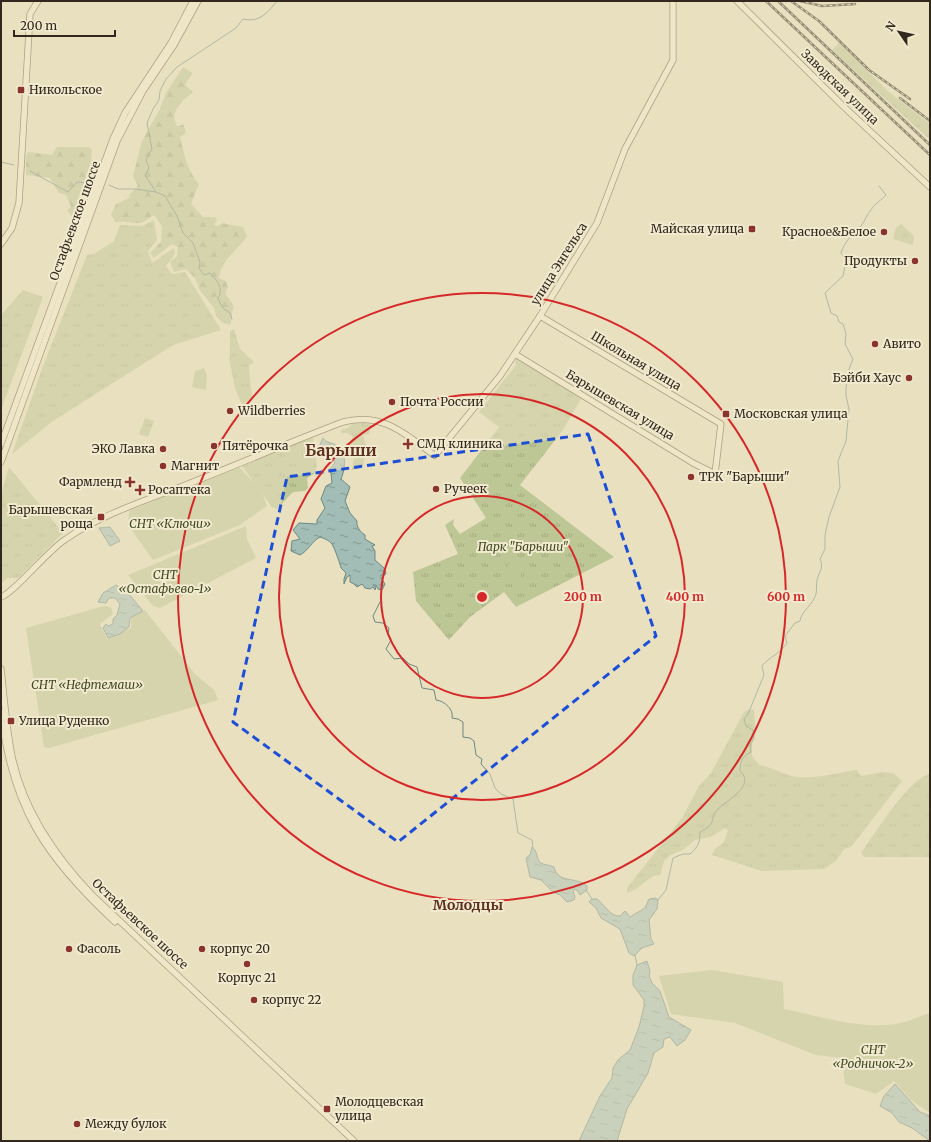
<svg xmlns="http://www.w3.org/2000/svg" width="931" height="1142" viewBox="0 0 931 1142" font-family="Merriweather,serif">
<defs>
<pattern id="grass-tufts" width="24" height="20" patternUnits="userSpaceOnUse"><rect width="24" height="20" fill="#bdc695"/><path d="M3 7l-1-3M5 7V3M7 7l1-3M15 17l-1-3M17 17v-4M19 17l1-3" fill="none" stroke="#a3aa80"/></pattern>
<pattern id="forest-firs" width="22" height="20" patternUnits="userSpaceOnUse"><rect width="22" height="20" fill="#bdc695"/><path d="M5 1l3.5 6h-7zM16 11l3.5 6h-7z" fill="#a3aa80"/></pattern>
<pattern id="water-ripples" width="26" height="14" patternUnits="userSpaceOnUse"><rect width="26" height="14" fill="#a2bcb6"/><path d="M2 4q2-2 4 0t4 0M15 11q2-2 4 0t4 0" fill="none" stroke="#859993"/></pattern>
</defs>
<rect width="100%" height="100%" fill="#e9e0c0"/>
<g fill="url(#grass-tufts)">
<path d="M839,43L889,92L930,124V140L832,50Z"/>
<path d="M154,220L157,240L148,251L152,263L174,248L175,254L166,266L172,274L185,272L221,330L173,345L53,421L12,454L43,366L87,255L94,254L114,241L120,225L142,226Z"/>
<path d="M901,224L914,236L913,245L893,239L896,228Z"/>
<path d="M23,290L43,297L1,410V315Z"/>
<path d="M234,329L240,349L253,361V364H250L249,368L252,398L242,405L235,388L229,358L230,357V331Z"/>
<path d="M517,357L582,397L563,430L520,485L614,557L516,607L504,592L470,617L449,640L416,601L413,572L458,554L445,525L454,519L453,525L460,534L486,518L460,478L499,427L479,412L516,365L515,361Z"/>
<path d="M145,418L154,421L148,437L139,434Z"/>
<path d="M362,422L371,425L369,434L363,435L366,446L363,466L352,470L355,452L349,448L353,436L347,433H341V430L348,428L353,423Z"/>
<path d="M313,437L317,467L314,474L307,478L308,488L305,491L293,492L277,509L272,507L242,466Z"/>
<path d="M9,467L63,533L18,578H8L1,583V495Z"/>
<path d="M750,709L754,710L756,732L752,744V756L759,765C771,767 780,773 792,776C811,780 838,773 857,770L861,776L883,772L893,773L902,781L851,847L844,849L836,861L824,869L762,871L712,855L715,849L724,842L728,830L725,828L710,837L695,840L684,849L669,856L664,861L660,875L653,876L636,889L627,893V888L682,818L699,786L711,773L744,712Z"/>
<path d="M930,774V857H864L861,853C874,835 910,777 930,774Z"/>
</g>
<g fill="url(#forest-firs)">
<path d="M183,67L192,73L185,85L193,92C183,100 167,113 178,127L183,124L186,133L180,137C184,153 187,171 199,184L191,204L203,217H215L217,220L214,225L218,226L222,223L243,227L247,236C237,252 221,259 219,278L226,281L228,287L225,293L234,306C231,312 233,318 230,325L222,322L216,316L214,308L199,289L195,278L186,269L174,272L170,262L177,256L178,247L172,244L154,258L150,253L161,242L162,226L154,215C150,217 145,222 141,223C132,224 124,220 115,222L111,214L116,204L129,198L130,194L138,186L133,176L142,141L160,109L166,93Z"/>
<path d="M57,147H89L92,150L91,162L72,217L67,210L71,207L66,195L58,192L50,178L26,175V157L28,152L52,155Z"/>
</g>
<g fill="#bdc695">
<path d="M204,368L207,375L206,390L192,387L195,371Z"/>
<path d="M239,467L261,490L267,506L240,525L153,560L128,525L129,511Z"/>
<path d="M246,526L247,539L256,558L160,608L153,606L128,575Z"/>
<path d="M510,563H518C522,572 523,577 516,584H509C502,577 503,570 510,563Z"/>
<path d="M104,606L111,607L113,614L100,624L107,639L131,628V618L145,610L195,674L214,690L218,700L49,748L44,747L26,628Z"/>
<path d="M712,970L783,982L784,1009C821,1016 863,1031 901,1023C910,1021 920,1016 930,1013V1113L911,1100L894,1081L876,1094L845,1084L842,1058L816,1055L735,1023L671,1014L659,976Z"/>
</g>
<g fill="url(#water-ripples)" stroke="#6b8983">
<path d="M323,438C326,443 331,442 336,445C348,451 345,470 341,479L350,487L345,501L350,513L357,521C356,526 360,532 365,535V539L375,545L372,546L375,551V560L384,568L386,573L385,575H381V578L385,584L382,590L378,589L376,585H373L376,587L375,590L373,587L370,589L365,588L362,584L357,587L354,584L350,582V575L347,577L344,584V579L346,573L341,568C341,566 334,547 332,544C329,540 325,539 320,537C311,542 308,551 300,555L291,551L292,541L300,539L293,530L299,523L317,524V520L325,508L321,499L326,486L332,483L331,473L329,470L335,463L330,455L318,449Z"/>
<path d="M110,527L120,541L110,546L99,528Z"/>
<path d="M116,585L128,593L143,611L130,618L129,627L120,634L108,638L103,628L106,624L108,626L113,624V619L117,615L120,604L115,598H109L106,603L98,602L103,593Z"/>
<path d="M532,847C538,851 536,859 541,863C544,865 550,865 554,867C558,884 576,876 587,886V890L580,895L578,891L574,889L573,891L575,897L574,900L567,902L560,895L553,892L541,880L530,877L526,858L530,855Z"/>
<path d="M656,898L658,900L657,909L649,920L651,939L654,944L642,948L634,956L629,953L620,929L601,918L596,908L589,902L592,899H597C604,904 610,917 620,916L625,911L630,917L645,908L649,899Z"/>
<path d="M647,961L650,971L649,976L652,983L660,991L669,1017L691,1030L685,1040L677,1046L670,1037L664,1039L663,1047L654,1053L648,1073L627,1109L617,1141H579L600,1096L612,1078L613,1068L618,1060L630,1050L639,1027L644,1006V1000L633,985V975L637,965Z"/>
<path d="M895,1084L920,1112L930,1116V1141L912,1128L899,1122L892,1113L880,1106L884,1096Z"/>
</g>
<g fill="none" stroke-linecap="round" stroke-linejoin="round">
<g stroke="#6b8983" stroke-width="1">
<path d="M1,162L14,165"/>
<path d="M30,171L68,192L77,182L87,183"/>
<path d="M109,185L118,189H135L156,192L165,196L177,216L183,233L193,243L200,262L199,268L204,275L210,273C217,281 224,287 218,299L223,308L230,313L232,319"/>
<path d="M156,192L145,175L149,168L146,160L152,149L147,123L153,109L159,100L160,91L166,79L177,67L236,28L243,19C260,23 268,12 277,1"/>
<path d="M380,602L373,616L375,622L383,623L389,628L388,634L391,640L386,649L394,659L403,658L409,664L417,667L422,688L434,690L436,700C445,701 454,710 452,718L458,719L463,722V737L470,738L474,741L476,755L482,759L481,764L490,774L495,788L501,794L513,799L518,833L532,840L533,847"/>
<path d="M586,890L592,899"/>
<path d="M658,900L666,890L673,858L683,854H690C698,847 700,843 700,832C703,830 711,827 712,822C713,818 713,815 716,811C725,801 757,786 740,771C740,762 742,756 751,752L750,745L754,738L753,730L746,726L744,719L748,714L764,675L762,666C769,657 781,653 787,643L785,636L795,623L800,621C802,610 813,605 816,594C817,590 816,584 817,580C819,572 824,567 820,559L825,549V535L829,517L840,487L838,461L846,441L849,409L846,396V388L849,369L853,359L845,344L846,334L843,324L839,322L837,316L831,313L825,293L843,276L846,261L841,253C845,240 853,235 861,226C865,221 867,214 871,210C874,204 882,200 886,195L879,186"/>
<path d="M635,955L637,965"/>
</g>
<g stroke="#62523d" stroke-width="7">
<g id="secondary">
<path d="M737,1L843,106L930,187"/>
<path d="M1,244L12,228L19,203L30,14L38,1"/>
<path d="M515,354L693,463L715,474L721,424L540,316"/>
<path d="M1,444L113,139L125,113L171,43L193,1"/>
<path d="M1,462L117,141L143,91L174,45L198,1"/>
<path d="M1,597C13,594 49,549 66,539C102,514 147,500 188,484C239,464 290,442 343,422C383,412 405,434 434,455L437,453L500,376L540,316L597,223L625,149L673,60V1"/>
<path d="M1,669C4,696 6,724 11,751C21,807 53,854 92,895L354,1141"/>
<path d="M1,712C12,808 46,858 115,922"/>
</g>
</g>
<use href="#secondary" stroke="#f5edd2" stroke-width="5.5"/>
<g stroke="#32281d" stroke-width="2.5">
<g id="rail">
<path d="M766,1L930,155"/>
<path d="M778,1L930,145"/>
<path d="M791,1L819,21L869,70L910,99"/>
<path d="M800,1L822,6L855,4"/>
<path d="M900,98L930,121"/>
</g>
</g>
<use href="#rail" stroke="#f2eacf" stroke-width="1" stroke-dasharray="3" stroke-linecap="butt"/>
</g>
<path d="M0 0H931V1142H0ZM588,434L656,636L398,842L233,722L287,477Z" fill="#e9e0c0" fill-opacity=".55" fill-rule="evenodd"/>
<path fill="none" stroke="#1d4ed8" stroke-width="3" stroke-dasharray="8 5" stroke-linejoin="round" d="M588,434L656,636L398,842L233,722L287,477Z"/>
<g fill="none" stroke="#d62828" stroke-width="2">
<circle cx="482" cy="597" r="101"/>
<circle cx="482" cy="597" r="203"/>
<circle cx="482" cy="597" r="304"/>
</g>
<g fill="#8b342e" stroke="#f2eacf" stroke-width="1.5">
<rect x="17" y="86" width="8" height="8" rx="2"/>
<rect x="748" y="225" width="8" height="8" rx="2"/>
<circle cx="884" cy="232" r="4"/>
<circle cx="915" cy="261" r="4"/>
<circle cx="875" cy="344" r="4"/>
<circle cx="909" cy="378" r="4"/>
<circle cx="392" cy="402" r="4"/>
<circle cx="230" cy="411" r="4"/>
<rect x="722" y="410" width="8" height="8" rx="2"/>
<path d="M406 438h4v4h4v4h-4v4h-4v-4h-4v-4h4z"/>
<circle cx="214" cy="446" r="4"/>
<circle cx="163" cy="449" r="4"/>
<circle cx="163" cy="466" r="4"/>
<circle cx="691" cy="477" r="4"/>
<path d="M128 476h4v4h4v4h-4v4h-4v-4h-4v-4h4z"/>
<circle cx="436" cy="489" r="4"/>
<path d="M138 484h4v4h4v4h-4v4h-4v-4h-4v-4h4z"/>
<rect x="97" y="513" width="8" height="8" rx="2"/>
<rect x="7" y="717" width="8" height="8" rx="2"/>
<circle cx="69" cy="949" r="4"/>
<circle cx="202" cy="949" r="4"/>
<circle cx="247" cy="964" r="4"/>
<circle cx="254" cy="1000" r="4"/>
<rect x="323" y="1105" width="8" height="8" rx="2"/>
<circle cx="77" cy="1124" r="4"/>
</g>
<g text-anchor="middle" stroke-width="4" stroke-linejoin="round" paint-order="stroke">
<g font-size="12" fill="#32281d" stroke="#f2eacf">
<text transform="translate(840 87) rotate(44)" y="4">Заводская улица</text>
<text transform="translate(75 221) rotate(-70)" y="4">Остафьевское шоссе</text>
<text transform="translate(559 264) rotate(-58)" y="4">улица Энгельса</text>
<text transform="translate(636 361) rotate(31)" y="4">Школьная улица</text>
<text transform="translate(620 405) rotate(31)" y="4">Барышевская улица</text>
<text transform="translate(140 924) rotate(43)" y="4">Остафьевское шоссе</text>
</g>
<g font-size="12" fill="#32281d" stroke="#f2eacf" text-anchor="start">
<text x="29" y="94">Никольское</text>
<text x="744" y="233" text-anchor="end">Майская улица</text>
<text x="876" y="236" text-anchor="end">Красное&amp;Белое</text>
<text x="907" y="265" text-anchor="end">Продукты</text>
<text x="883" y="348">Авито</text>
<text x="901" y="382" text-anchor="end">Бэйби Хаус</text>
<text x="400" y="406">Почта России</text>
<text x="238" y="415">Wildberries</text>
<text x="734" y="418">Московская улица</text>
<text x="417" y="448">СМД клиника</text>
<text x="222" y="450">Пятёрочка</text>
<text x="155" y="453" text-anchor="end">ЭКО Лавка</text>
<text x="171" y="470">Магнит</text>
<text x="699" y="481">ТРК "Барыши"</text>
<text x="122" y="486" text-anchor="end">Фармленд</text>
<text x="444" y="493">Ручеек</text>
<text x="148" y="494">Росаптека</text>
<text x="93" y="514" text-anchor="end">Барышевская<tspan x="93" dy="14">роща</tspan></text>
<text x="19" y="725">Улица Руденко</text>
<text x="77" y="953">Фасоль</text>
<text x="210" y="953">корпус 20</text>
<text x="247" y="982" text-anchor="middle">Корпус 21</text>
<text x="262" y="1004">корпус 22</text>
<text x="335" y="1106">Молодцевская<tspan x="335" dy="14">улица</tspan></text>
<text x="85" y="1128">Между булок</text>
</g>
<g font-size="12" font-style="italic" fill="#404c25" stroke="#f2eacf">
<text x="170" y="528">СНТ «Ключи»</text>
<text x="523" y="551">Парк "Барыши"</text>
<text x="165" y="579">СНТ<tspan x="165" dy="14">«Остафьево-1»</tspan></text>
<text x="87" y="689">СНТ «Нефтемаш»</text>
<text x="873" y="1054">СНТ<tspan x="873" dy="14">«Родничок-2»</tspan></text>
</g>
<g font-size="14" font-weight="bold" fill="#5b3020" stroke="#f2eacf">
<text x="468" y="910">Молодцы</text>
</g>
<g font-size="16" font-weight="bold" fill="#5b3020" stroke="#f2eacf">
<text x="341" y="456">Барыши</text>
</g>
</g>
<circle cx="482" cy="597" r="6" fill="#d62828" stroke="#f2eacf" stroke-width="2"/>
<g font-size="12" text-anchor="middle" font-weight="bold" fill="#d62828" stroke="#f2eacf" stroke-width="4" stroke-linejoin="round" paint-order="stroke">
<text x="583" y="601">200 m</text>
<text x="685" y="601">400 m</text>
<text x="786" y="601">600 m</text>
</g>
<rect width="931" height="1142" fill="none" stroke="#32281d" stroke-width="4"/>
<g transform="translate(899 32) rotate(304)" stroke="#f2eacf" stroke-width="3" paint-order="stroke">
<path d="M0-3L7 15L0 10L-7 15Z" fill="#32281d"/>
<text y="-6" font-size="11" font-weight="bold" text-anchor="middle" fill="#32281d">N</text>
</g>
<path d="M14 30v6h101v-6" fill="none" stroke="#32281d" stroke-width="2"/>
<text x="20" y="30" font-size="12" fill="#32281d" stroke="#f2eacf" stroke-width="3" paint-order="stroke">200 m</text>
</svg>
